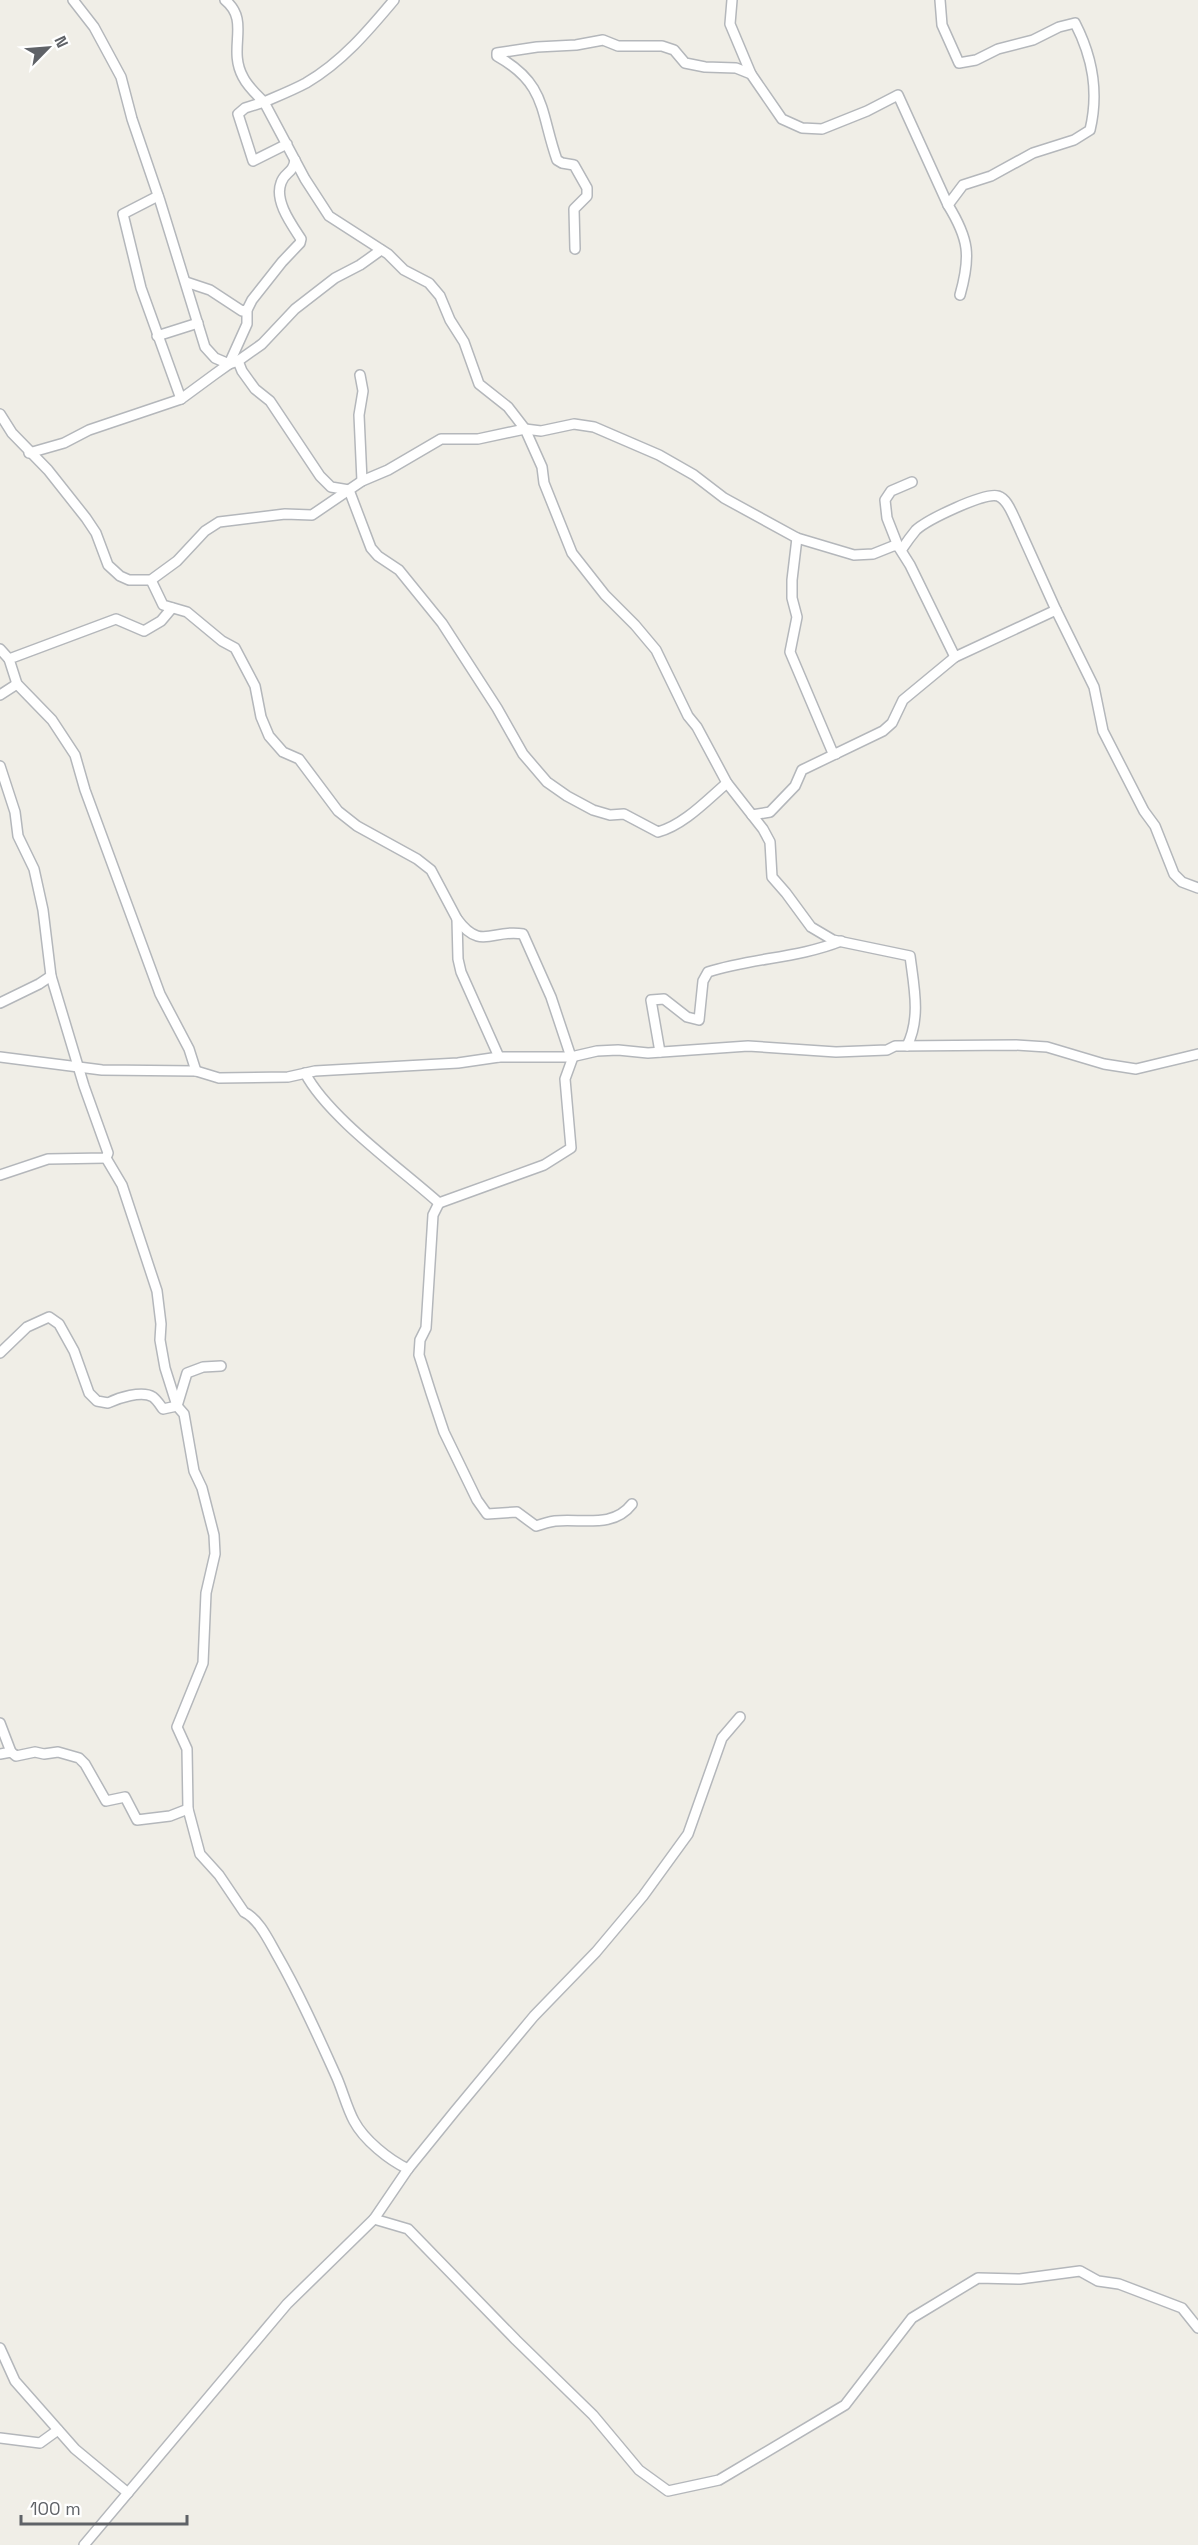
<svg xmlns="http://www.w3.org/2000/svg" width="1198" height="2545" viewBox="0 0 1198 2545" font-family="'Space Grotesk',sans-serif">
<rect width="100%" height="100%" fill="#f0eee7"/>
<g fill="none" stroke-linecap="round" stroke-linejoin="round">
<g stroke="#b4b7bb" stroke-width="12">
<g id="street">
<path d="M73,0L94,27L121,77L132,119L160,201L205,347L215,358L229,364L238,361L262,344L295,309L335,278L360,265L381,250"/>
<path d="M225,0C251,21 227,48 243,77C248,87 257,95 264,102C278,96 293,90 306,83C342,62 368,31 394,0"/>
<path d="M732,0L730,24L751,74"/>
<path d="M158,196L123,214L141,288L181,399"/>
<path d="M948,205C969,239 971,256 960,295"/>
<path d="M575,249L574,209L587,196V188L574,165L562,163L557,160C540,112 547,84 497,56V53L537,47L576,45L603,40L618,46H662L674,50L685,63L705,67L736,68L751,74L782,119L802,128L822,129L867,111L898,95L948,205L963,185L991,176L1033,153L1074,140L1090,130C1099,92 1093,58 1075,23L1059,27L1033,40L998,49L976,60L959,63L942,25L940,0"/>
<path d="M186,282L210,290L242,311L247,310"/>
<path d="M157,336L198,323"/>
<path d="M238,361L242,371L255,389L270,401L320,476L331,487L349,490L371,548L378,556L399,570L442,623L497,708L523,754L547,782L567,796L593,810L610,815L624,814L658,832C684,825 707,800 727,783L697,727L688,716L656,650L635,625L605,595L572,553L544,483L542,467L525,429L508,407L479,384L464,342L450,320L440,296L429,283L404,270L388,254L329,216L305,179L264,102L245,108L238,114L253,161L287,144"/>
<path d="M360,375L363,391L359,415L362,481"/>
<path d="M0,414L12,433L48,470L86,518L96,533L108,565L120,576L129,580H151L177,561L205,531L219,522L285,514L312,515L362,481L388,470L441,439H478L525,429L541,431L574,424L594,427L659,455L694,475L724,498L797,538L854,555L873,554L893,546H898L910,565L955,657L1056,610L1094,687L1103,731L1144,811L1155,826L1174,874L1182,882L1198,888"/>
<path d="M29,453L64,443L89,430L181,399L215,374L229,364L247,324V310L252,300L282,262L300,243L301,239C292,225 274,201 281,183C284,172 293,174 295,160"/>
<path d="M797,538L792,580V598L797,617L790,652L832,751L836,754"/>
<path d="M898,546L887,518L885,500L891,491L912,482"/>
<path d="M902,549C906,543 911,536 916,530C927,520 984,492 998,496C1007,499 1011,511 1015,519L1056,610"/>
<path d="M151,580L163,605L187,612L222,641L235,648L255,686L261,717L269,736L283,752L299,759L338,811L357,826L417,859L431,870L457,919L458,959L461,972L499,1057"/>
<path d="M0,649L9,659"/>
<path d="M17,684L9,659L116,619L144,631L161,621L172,608"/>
<path d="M0,695L17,684L52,720L75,755L85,790L160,994L189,1049L196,1071"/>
<path d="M0,766L15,812L18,836L34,869L43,910L51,976L84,1086L108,1153L106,1158L48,1159L0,1175"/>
<path d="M727,783L763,829L770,842L772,877L786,893L811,927L833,940L910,956C914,987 921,1018 907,1046"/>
<path d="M752,815L770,812L795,786L802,770L883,731L892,723L903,700L955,657"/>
<path d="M457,919C481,952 493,928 523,934L551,997L571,1057"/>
<path d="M0,1003L39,984L51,976"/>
<path d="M660,1052L651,1000L664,999L687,1017L699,1020L703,981L708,972C751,958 799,958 841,941"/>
<path d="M0,1057L102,1070L196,1071L219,1078L288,1077L315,1071L458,1063L499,1057H571L597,1051L618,1050L648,1053L748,1046L836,1052L887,1050L895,1046L1016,1045L1047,1047L1104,1064L1136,1069L1198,1054"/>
<path d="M305,1073C328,1117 400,1168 439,1203L544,1165L571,1148L565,1079L573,1057"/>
<path d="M106,1158L122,1185L157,1291L161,1324L160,1340L165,1368L177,1406L184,1414L194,1471L202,1488L214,1535L215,1554L206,1593L203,1663L177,1727L187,1749L188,1809L200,1854L219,1875L244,1912C259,1919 269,1941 277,1955C300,1995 318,2036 337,2078C343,2092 347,2108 354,2121C364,2140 389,2160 408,2169"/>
<path d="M439,1203L433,1215L426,1328L420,1340L419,1355L431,1393L444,1432L477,1500L487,1514L517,1512L536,1526C542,1524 549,1522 555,1521C581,1518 613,1529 632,1504"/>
<path d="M0,1353L27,1327L49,1317L59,1324L74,1351L89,1393L97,1401L108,1403C118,1398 142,1390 153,1397C157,1400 160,1405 163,1409L177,1406L187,1373L203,1367L221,1366"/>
<path d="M0,1723L11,1752"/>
<path d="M0,1754L11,1752L16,1756L35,1752L44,1754L58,1752L79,1758L85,1764L106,1801L125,1797L137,1820L170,1816L188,1809"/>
<path d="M374,2219L408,2229L516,2340L593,2415L639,2470L668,2491L719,2480L845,2405L912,2318L978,2278L1020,2279L1080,2271L1098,2281L1119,2284L1182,2308L1198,2328"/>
<path d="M0,2348L15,2381L75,2449L128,2493"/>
<path d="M0,2438L40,2443L58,2430"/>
<path d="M84,2545L287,2304L374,2219L408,2169L455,2111L534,2016L596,1952L643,1896L688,1834L722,1738L740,1717"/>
</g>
</g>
<use href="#street" stroke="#fff" stroke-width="9"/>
</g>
<g transform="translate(48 48) rotate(65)" stroke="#ffffff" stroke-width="4.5" paint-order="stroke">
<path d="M0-4.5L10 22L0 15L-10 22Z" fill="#5f6267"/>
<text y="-9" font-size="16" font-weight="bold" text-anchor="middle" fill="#5f6267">N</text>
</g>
<path d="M21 2515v9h166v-9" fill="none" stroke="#5f6267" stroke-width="3"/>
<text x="30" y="2515" font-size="18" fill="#5f6267" stroke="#ffffff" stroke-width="4.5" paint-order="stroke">100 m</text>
</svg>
